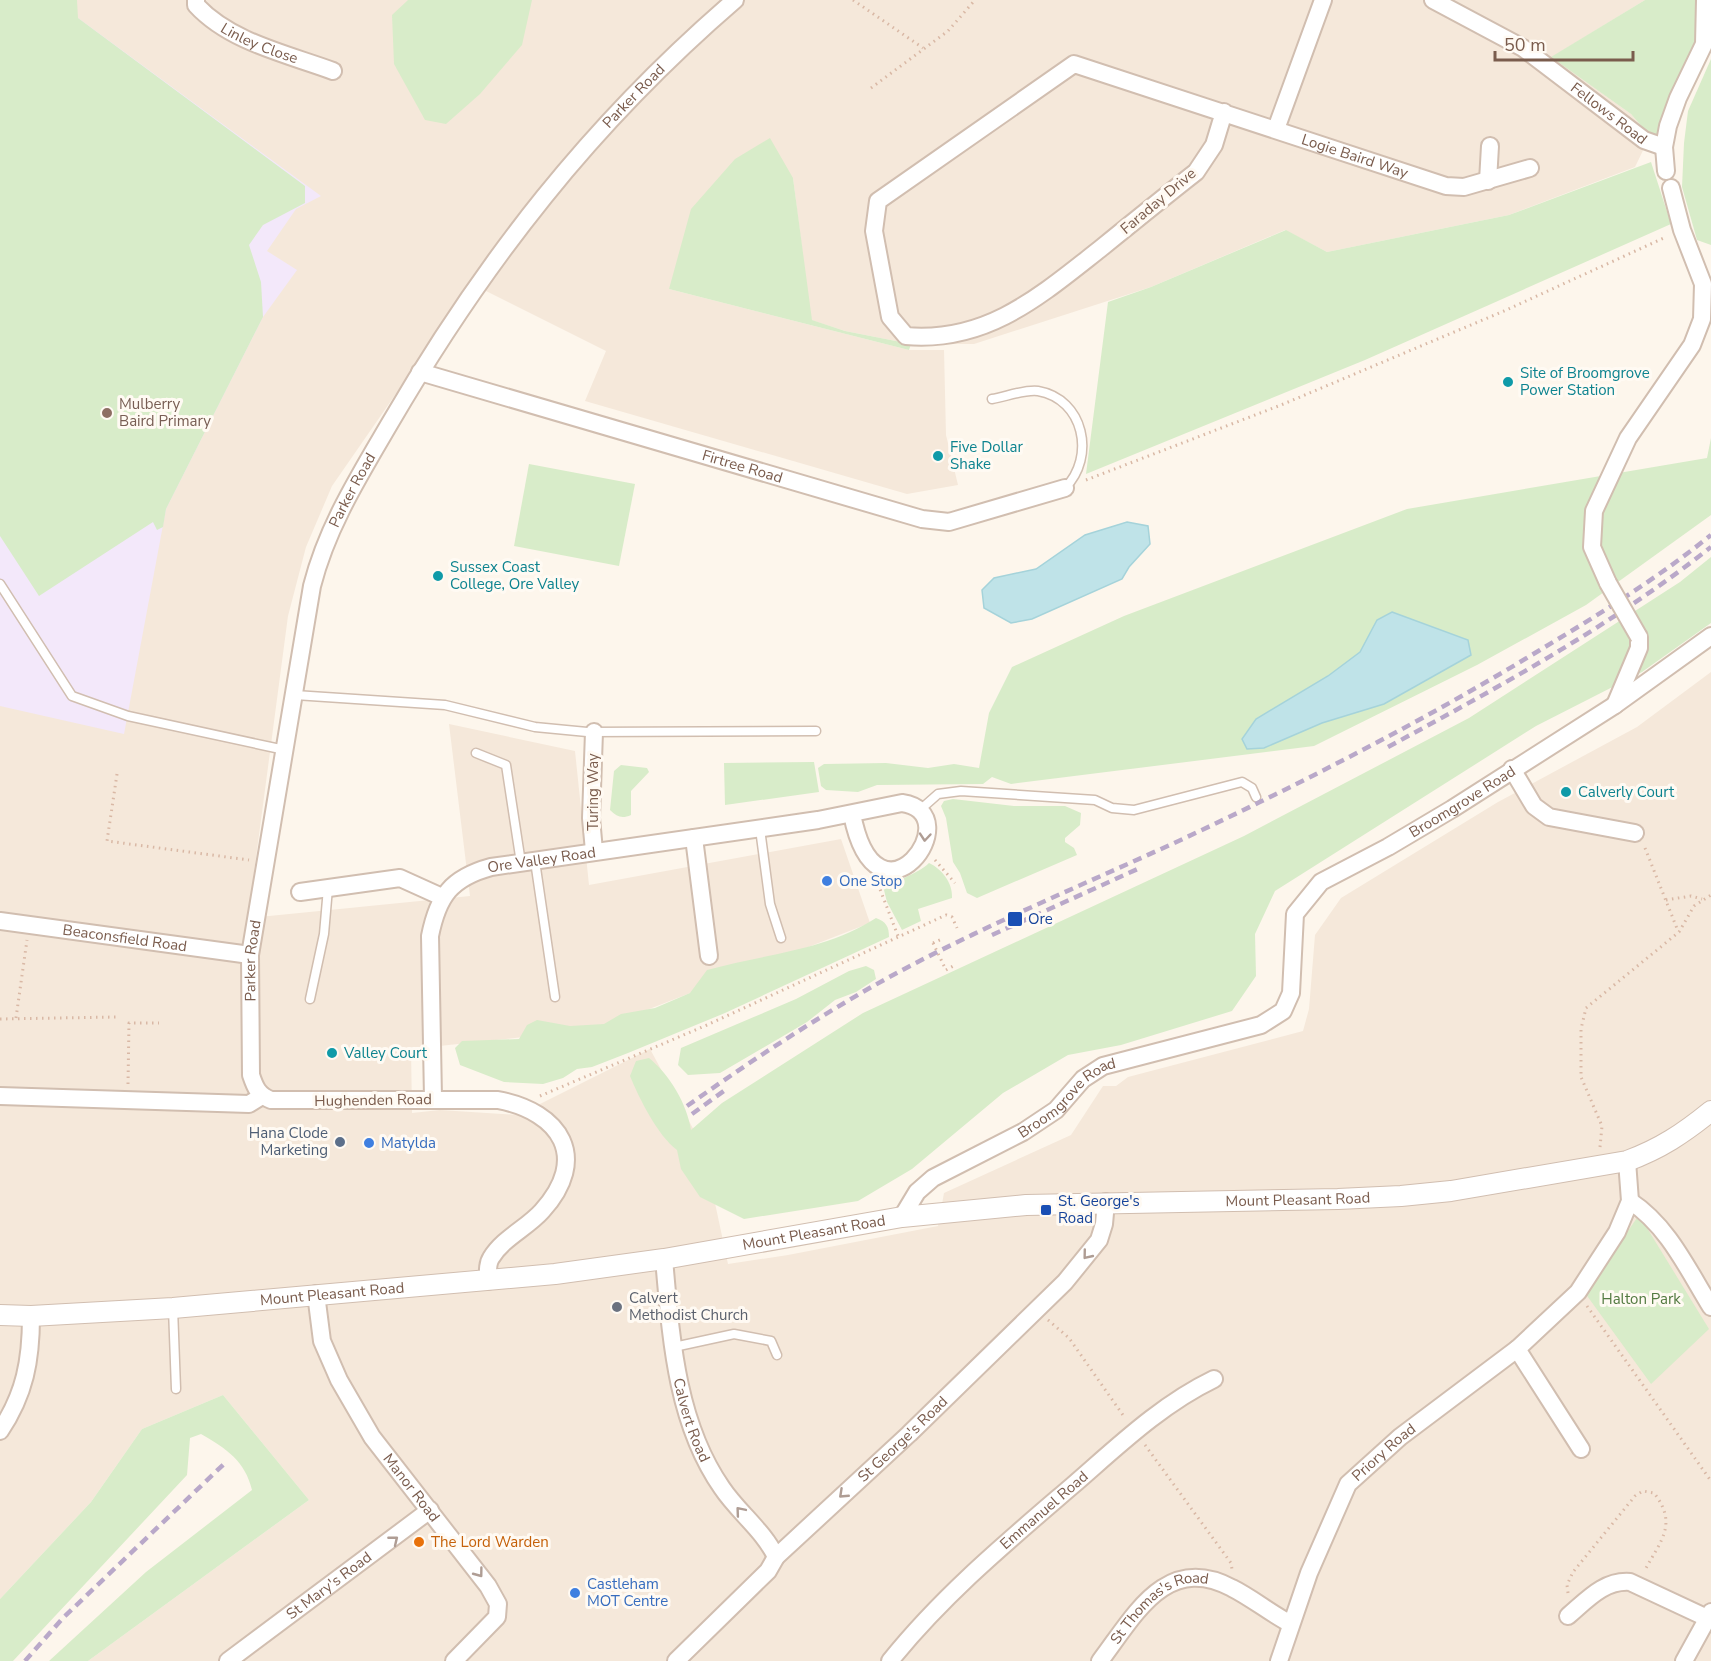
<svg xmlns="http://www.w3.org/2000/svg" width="1711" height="1661" viewBox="0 0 1711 1661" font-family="'Nunito Sans',sans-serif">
<rect width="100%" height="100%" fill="#fdf6ec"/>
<path fill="#f5e8da" d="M0,0H1645L1552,57L1631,114L1650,136L1635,167L1509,215L1327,252L1285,230L1151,287L974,344H911L845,331L811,320L793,178L669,289L909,350H944L946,435L958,485L907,494L585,401L606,351L472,284L332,486L306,547L288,616L248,918L470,896L449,724L575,751L589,885L841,839L870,923L598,1029L411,1049L412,1113L440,1110L518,1115L650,1049L703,1147L728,1264L788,1255L938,1226L944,1193L1071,1135L1103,1086H1116L1128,1077L1303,1031L1309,1009L1315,935L1341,898L1498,802L1637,727L1711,672V1661H88L309,1500L223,1395L142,1429L91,1502L0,1599Z"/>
<path fill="#f3e8fa" d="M0,0L78,18L321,196L296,209L267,251L297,270L263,317L166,509L124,734L0,706Z"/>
<g fill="#d8ecc9">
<path d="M0,0H77L78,18L305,186V203L263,225L249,245L261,282L263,317L166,509L163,527L157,530L153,522L39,596L0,536Z"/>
<path d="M408,0H532L522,45L480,94L446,124L425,120L394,64L392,15Z"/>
<path d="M1645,0H1697V44L1657,137L1650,136L1631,114L1551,57Z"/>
<path d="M1711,59V245L1697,240L1682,187L1684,143L1688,111Z"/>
<path d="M770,138L793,178L812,320L845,331L911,344L909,350L669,289L691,209L735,159Z"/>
<path d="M1651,162L1671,224L1365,360L1086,474L1108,302L1151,287L1286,230L1327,252L1509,215Z"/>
<path d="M1711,438V515L1586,605L1477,665L1314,746L1011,784L992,777L983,784L877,785L858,792L826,790L821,786L818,768L824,764L886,763L928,768L954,764L979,768L989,713L1012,667L1124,616L1407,509L1707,458Z"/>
<path d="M529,464L635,484L619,566L514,546Z"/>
<path d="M1711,557V623L1642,672L1536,726L1275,891L1255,934L1256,976L1232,1011L1121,1045L1068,1055L1003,1093L912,1169L858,1201L744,1219L700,1197L681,1169L677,1150C658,1136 639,1098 630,1076L636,1061L649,1058C670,1075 687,1104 691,1130L722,1103L863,1013L1244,836L1469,718L1680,582Z"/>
<path d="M814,762L819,792L725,805L724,763Z"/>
<path d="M621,765L647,768L649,772L631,791V815C622,819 617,817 610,810L614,771Z"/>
<path d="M953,799L1014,806H1065L1081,813L1080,825L1065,838V842L1074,848L1077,855L977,898L967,893L960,873L953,862L946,818L941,806L944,801Z"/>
<path d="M929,863C942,869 953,883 952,898L918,909L921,921L902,930L887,902L884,890C891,881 917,875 929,863Z"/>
<path d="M876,918C886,922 889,926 889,937L725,1013L628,1053L592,1067L577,1069L563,1078L543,1084L504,1082L460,1065L455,1048L462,1041L519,1039L527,1025L537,1020L570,1026L604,1024L621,1014L655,1008L690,993L707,970C764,954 825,951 876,918Z"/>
<path d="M866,966L874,970L876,979L856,992L835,1000L807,1022L720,1073L688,1075L678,1065L681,1048L796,999L849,971Z"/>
<path d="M1639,1215L1709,1329L1651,1384L1585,1293Z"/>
<path d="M223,1395L309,1500L88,1661H49L146,1572L252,1490C245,1461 227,1449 201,1434L190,1438L187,1475L13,1661H0V1599L91,1502L142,1429Z"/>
</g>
<g fill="#bfe3e8" stroke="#a5d3da" stroke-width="1.5">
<path d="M1127,522L1148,526L1150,544L1129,567L1122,579L1032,619L1011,623L984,608L982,590L994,578L1036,569L1085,535Z"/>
<path d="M1392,612L1468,640L1471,655L1384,704L1322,723L1264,748L1247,749L1242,739L1256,719L1328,676L1360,652L1377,620Z"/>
</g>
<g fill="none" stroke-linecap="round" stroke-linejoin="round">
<g stroke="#d1beb0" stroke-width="11">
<g id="service">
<path d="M992,399C1005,397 1025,389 1038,391C1084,399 1096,457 1065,488"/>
<path d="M0,584L72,696L128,716L285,750"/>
<path d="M295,695L445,705L535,727L587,732L816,731"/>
<path d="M476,753L506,765L521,863"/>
<path d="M921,809L938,794L961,791L1095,800L1112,808L1134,810L1242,782L1252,788L1256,797"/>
<path d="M760,829L770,904L781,938"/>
<path d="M535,861L555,997"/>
<path d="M310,999L324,934L328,888"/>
<path d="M173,1308L176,1389"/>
<path d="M674,1347L734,1334L771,1341L777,1355"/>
</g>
</g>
<g stroke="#d1beb0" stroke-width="20">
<g id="minor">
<path id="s1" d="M196,0V5C230,42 287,54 333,71"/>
<path id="s2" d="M1433,0L1523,48L1644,140L1664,147"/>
<path id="s3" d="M1224,112L1214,145L1196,172C1164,197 1132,223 1100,249C1040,296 987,343 906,336L890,317L874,231L878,201L1074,64L1446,186L1464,187L1530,168"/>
<path d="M1276,129L1323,0"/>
<path d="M1666,171L1664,147L1668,126L1678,98L1704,44L1705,0"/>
<path d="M1488,181L1490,146"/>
<path id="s4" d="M420,372L922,519L949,522L1065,488"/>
<path d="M1608,583L1592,547L1594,511L1628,438L1692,345L1702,319L1703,284L1682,230L1671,188"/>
<path d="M1615,705L1639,648V637"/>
<path d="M594,732L591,818L594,851"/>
<path d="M1512,769L1534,806L1549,817L1635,833"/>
<path d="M694,838L709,956"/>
<path d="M300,892L400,878L442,897"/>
<path id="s5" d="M0,921L250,955"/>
<path d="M0,1096L249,1104L262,1096"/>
<path id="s6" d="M433,1098L430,936C438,896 451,878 491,867L818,820L902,803C972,813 877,942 852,814"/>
<path d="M1630,1201C1668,1226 1687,1268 1711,1307"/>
<path id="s7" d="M902,1217L917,1192L933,1178L1023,1132L1056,1110L1083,1079L1103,1066L1261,1025L1283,1011L1291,993L1295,914L1321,882L1388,847L1452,809L1615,705L1711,636"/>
<path id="s8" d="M664,1259C671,1337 676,1422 722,1488C738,1512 764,1531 776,1557"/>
<path id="s9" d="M488,1281C488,1273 487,1264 491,1258C503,1238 527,1228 542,1211C590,1158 561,1112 498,1100H271C258,1095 255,1087 251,1075L250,955L312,586C327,527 359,476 390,423C485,260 591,124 735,0"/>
<path id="s10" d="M316,1294L322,1341L339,1380L372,1437L488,1586L498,1604L497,1617L454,1661"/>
<path d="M1517,1349L1581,1449"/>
<path d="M0,1431C25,1394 31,1360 31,1316"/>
<path d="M1568,1616C1587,1600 1604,1580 1630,1582L1707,1618"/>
<path id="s11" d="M228,1661L430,1510"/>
<path id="s12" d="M676,1661L768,1571L776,1557L909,1434L1065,1282L1099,1240L1104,1224L1106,1202"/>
<path id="s13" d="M890,1661C943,1595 1008,1541 1072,1486C1116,1448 1160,1405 1214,1379"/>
<path id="s14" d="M1100,1661C1135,1615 1166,1553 1232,1588C1252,1598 1270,1613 1291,1624"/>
<path id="s15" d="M1279,1661L1309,1573L1348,1484L1400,1437L1517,1349L1578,1292L1617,1232L1630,1201L1627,1161"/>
<path d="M1684,1661L1711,1612"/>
</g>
</g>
<g stroke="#d1beb0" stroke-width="22">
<g id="tertiary">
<path id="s16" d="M0,1315L31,1316L173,1308L555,1274L664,1259L902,1217L1026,1205L1338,1199L1401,1196L1451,1191L1627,1161C1660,1149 1684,1133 1711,1111"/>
</g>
</g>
<g stroke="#d9b8a5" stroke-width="3" stroke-dasharray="1.5 4.5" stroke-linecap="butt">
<path d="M853,0L923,48"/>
<path d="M871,88L948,31L975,0"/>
<path d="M1086,480L1281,405L1504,311L1666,237"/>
<path d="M117,774L107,841L249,860"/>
<path d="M1645,848L1678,931"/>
<path d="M935,860L955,883"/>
<path d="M878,884L898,936"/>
<path d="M1666,900L1691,896L1702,899"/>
<path d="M933,943L942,939"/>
<path d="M946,970L955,965"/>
<path d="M16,1018L27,940"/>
<path d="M0,1019L116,1017"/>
<path d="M128,1084L129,1023H159"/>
<path d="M540,1096L707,1025L946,915L952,917L957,928"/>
<path d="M1600,1147L1602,1126L1581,1077V1029L1586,1008L1679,932L1694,906L1711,895"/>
<path d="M1587,1306L1711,1481"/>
<path d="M1048,1320L1069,1338L1125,1418"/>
<path d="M1145,1445L1231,1563L1232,1569"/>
<path d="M1568,1593L1567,1585L1573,1572L1635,1496L1643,1491L1654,1493C1678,1524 1661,1540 1645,1570"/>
</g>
<use href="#service" stroke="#fff" stroke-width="8"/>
<use href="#minor" stroke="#fff" stroke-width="16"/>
<use href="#tertiary" stroke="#fff" stroke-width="20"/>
<g stroke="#b9a8c9" stroke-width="4.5" stroke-dasharray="9 6" stroke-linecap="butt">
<path d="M1388,747C1499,687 1611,626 1711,547"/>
<path d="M992,935L1142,867"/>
<path d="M687,1106C748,1063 810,1022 875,985C975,929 1081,886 1185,838C1306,781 1425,720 1540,650C1598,615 1658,578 1711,535"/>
<path d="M692,1114L728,1088"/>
<path d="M25,1661L63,1618L226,1462"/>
</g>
<g stroke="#d1beb0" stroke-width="20" stroke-linecap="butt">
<path id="minor-bridge" d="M1608,583L1639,637"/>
</g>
<path stroke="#d9b8a5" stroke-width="3" stroke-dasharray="1.5 4.5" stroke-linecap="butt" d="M933,943L946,970"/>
<use href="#minor-bridge" stroke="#fff" stroke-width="16"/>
</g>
<defs><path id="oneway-chevron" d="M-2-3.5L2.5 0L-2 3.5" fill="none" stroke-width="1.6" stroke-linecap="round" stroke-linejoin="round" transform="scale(1.5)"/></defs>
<g stroke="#af9d94">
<use href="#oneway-chevron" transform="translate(925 837) rotate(95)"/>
<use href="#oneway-chevron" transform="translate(1087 1255) rotate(129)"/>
<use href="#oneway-chevron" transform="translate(843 1494) rotate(137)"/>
<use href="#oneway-chevron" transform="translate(740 1511) rotate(-130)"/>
<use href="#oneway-chevron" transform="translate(394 1540) rotate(-39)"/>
<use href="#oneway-chevron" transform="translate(479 1573) rotate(53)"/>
</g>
<g fill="#0f9aa8" stroke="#fffaf3" stroke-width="2">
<circle cx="1508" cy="382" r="6"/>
<circle cx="938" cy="456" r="6"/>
<circle cx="438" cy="576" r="6"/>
<circle cx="1566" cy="792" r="6"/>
<circle cx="332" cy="1053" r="6"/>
</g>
<circle fill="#8d6e63" stroke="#fffaf3" stroke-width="2" cx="107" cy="413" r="6"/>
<g fill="#3f7fe0" stroke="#fffaf3" stroke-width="2">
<circle cx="827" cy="881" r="6"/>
<circle cx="369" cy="1143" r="6"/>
<circle cx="575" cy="1593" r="6"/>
</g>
<g fill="#1a4fb4" stroke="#fffaf3" stroke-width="2">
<rect x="1007" y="911" width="16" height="16" rx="3"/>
<rect x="1040" y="1204" width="12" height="12" rx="3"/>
</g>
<circle fill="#5c6f8a" stroke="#fffaf3" stroke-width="2" cx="340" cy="1142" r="6"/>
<circle fill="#6b7280" stroke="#fffaf3" stroke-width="2" cx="617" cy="1307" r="6"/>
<circle fill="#e8710a" stroke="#fffaf3" stroke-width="2" cx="419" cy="1542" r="6"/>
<g text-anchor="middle" stroke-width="6" stroke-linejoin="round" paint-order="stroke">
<g font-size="15" fill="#7a5c4d" stroke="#fffaf3">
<text dy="5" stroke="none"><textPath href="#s1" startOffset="80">Linley Close</textPath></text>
<text dy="5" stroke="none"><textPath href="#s9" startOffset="1594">Parker Road</textPath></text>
<text dy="5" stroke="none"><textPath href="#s2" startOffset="210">Fellows Road</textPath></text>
<text dy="5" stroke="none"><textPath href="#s3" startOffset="1086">Logie Baird Way</textPath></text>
<text transform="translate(1158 201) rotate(-40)" y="5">Faraday Drive</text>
<text dy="5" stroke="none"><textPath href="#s4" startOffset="336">Firtree Road</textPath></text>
<text dy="5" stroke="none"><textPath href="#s9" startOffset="1108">Parker Road</textPath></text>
<text transform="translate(593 792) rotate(-90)" y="5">Turing Way</text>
<text dy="5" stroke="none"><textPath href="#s7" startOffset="748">Broomgrove Road</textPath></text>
<text dy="5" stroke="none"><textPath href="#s6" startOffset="312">Ore Valley Road</textPath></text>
<text dy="5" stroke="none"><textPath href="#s5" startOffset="126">Beaconsfield Road</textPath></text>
<text dy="5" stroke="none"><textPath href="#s9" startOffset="624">Parker Road</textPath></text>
<text dy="5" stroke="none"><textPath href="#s7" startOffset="208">Broomgrove Road</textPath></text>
<text transform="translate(373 1100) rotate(-1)" y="5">Hughenden Road</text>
<text dy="5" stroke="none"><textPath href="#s16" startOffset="1305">Mount Pleasant Road</textPath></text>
<text dy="5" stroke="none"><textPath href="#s16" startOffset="819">Mount Pleasant Road</textPath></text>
<text dy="5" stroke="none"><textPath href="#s16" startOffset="333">Mount Pleasant Road</textPath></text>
<text dy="5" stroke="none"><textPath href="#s8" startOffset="164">Calvert Road</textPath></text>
<text dy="5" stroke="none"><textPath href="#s12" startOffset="318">St George's Road</textPath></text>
<text dy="5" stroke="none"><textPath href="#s15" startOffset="238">Priory Road</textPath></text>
<text dy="5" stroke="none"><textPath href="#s10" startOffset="220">Manor Road</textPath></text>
<text dy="5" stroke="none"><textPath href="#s13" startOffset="216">Emmanuel Road</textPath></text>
<text dy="5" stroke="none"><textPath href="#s11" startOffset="126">St Mary's Road</textPath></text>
<text dy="5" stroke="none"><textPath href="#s14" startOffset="84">St Thomas's Road</textPath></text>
</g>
<g font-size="15" fill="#0d838f" stroke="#fffaf3" text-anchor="start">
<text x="1520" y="378">Site of Broomgrove<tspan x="1520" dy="17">Power Station</tspan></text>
<text x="950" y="452">Five Dollar<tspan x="950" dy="17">Shake</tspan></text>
<text x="450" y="572">Sussex Coast<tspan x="450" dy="17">College, Ore Valley</tspan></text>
<text x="1578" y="797">Calverly Court</text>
<text x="344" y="1058">Valley Court</text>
</g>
<g font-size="15" fill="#785e54" stroke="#fffaf3" text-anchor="start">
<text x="119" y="409">Mulberry<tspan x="119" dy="17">Baird Primary</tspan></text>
</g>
<g font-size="15" fill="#366cbe" stroke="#fffaf3" text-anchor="start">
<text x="839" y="886">One Stop</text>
<text x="381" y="1148">Matylda</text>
<text x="587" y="1589">Castleham<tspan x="587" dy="17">MOT Centre</tspan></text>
</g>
<g font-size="15" fill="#164399" stroke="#fffaf3" text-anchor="start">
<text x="1028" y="924">Ore</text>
<text x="1058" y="1206">St. George's<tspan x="1058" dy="17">Road</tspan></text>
</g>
<g font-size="15" fill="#4e5e75" stroke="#fffaf3" text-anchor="end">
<text x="328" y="1138">Hana Clode<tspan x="328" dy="17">Marketing</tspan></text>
</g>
<g font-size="15" fill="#5b616d" stroke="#fffaf3" text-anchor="start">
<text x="629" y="1303">Calvert<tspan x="629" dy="17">Methodist Church</tspan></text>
</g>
<g font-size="15" fill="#537a41" stroke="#fffaf3">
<text x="1641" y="1304">Halton Park</text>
</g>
<g font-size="15" fill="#c56008" stroke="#fffaf3" text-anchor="start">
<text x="431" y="1547">The Lord Warden</text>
</g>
</g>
<path d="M1495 51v9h138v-9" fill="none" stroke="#7a5c4d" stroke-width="3"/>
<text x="1504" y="51" font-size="18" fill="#7a5c4d" stroke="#fffaf3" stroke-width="4.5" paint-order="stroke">50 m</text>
</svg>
